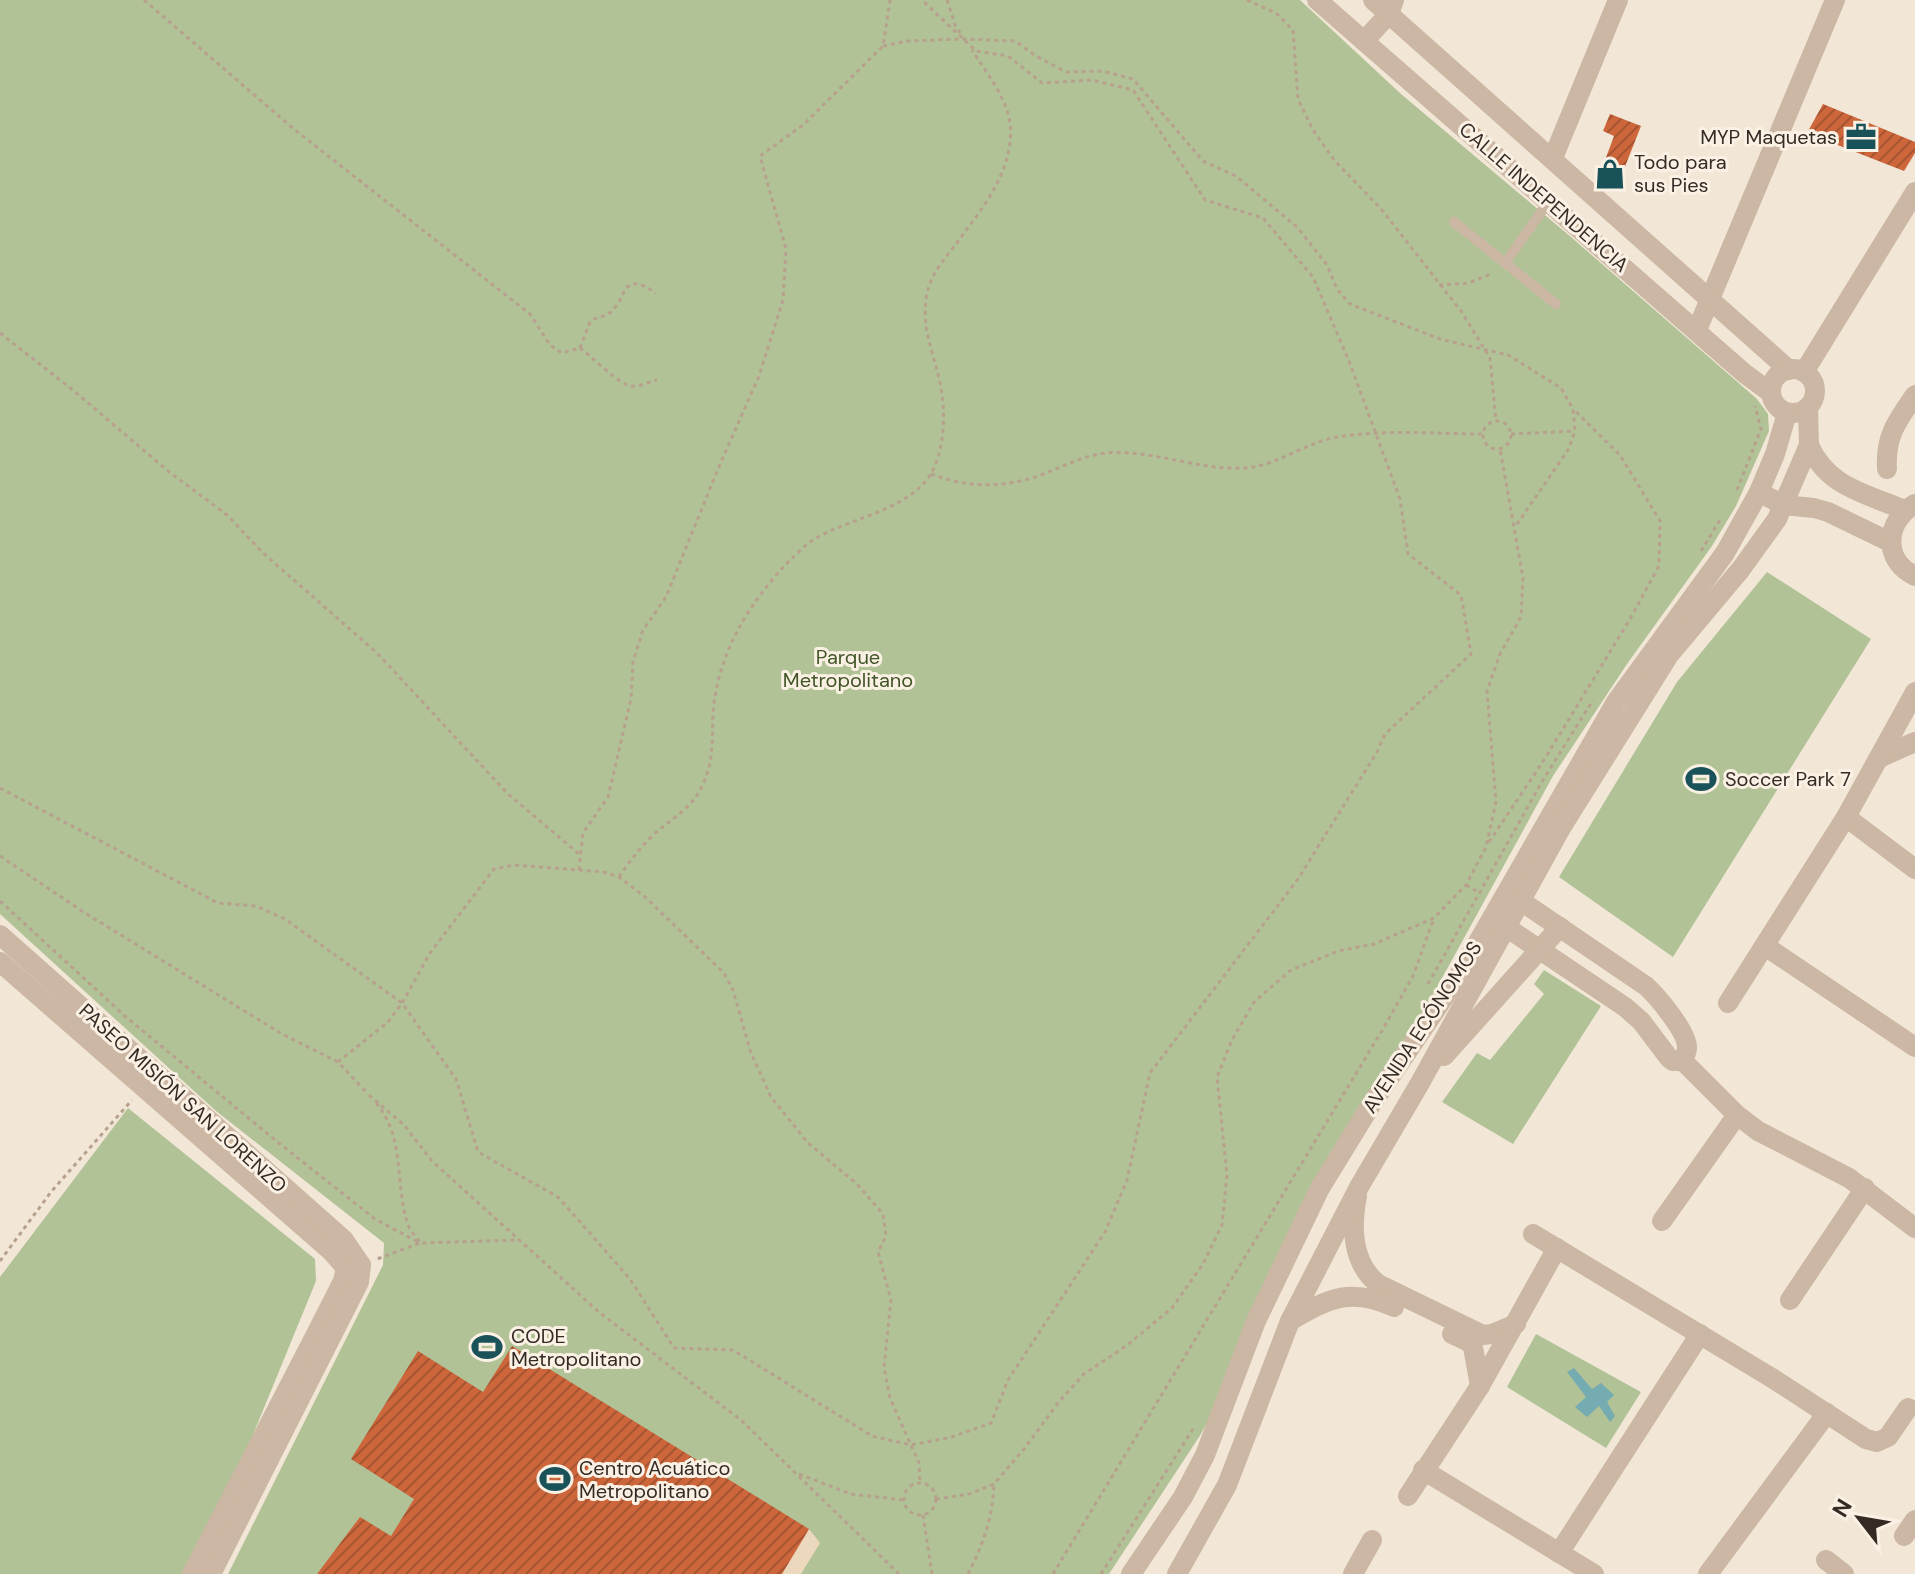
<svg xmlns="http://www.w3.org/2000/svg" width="1915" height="1574" viewBox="0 0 1915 1574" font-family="'DM Sans',sans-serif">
<defs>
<pattern id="building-hatch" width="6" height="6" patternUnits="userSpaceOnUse" patternTransform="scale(2)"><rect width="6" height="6" fill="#cd663b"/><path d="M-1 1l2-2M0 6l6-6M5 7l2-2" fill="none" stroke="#a75431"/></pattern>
</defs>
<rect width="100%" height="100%" fill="#f2e7d7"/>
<g fill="#b1c297">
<path d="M0,0H1300L1401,94L1571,237L1757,399L1768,414L1769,431L1736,506L1712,546L1627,664L1553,776L1425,1009L1201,1434L1109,1574H228L383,1265L384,1243L216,1111L0,914Z"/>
<path d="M1767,572L1871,639L1673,957L1559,877L1677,682Z"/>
<path d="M1544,970L1601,1006L1513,1144L1442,1102L1477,1053L1490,1060L1544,994L1534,984Z"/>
<path d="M128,1108L315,1259L316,1281L252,1437L184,1574H0V1277Z"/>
<path d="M1536,1334L1641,1392L1606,1448L1507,1387Z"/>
</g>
<path fill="#ecd9bd" d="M809,1529L820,1543L801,1574H781Z"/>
<path fill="#75acb1" d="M1574,1368L1592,1389L1601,1383L1614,1395L1607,1402L1615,1416L1610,1422L1599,1406L1587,1417L1575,1407L1586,1397L1567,1372Z"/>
<g fill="url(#building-hatch)">
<path d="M1823,104L1915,142V153L1904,171L1807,133Z"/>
<path d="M1610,114L1641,126L1617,187L1598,179L1614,136L1603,131Z"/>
<path d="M512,1346L809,1529L782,1574H317L360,1517L391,1536L414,1499L351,1459L418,1351L483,1392Z"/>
</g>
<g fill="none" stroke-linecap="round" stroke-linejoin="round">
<g stroke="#b7a18d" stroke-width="3" stroke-dasharray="4 4" stroke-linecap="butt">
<path d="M144,0L295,130L530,314L550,345L562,353L580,348"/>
<path d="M947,0L955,25L963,37"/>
<path d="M1247,0L1276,13L1293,30L1298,99L1313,130L1334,160L1382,210L1461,311L1490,358L1496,421"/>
<path d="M883,46L908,41L962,39L1015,41L1036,56L1066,72L1103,71L1133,79L1203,161L1236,176L1297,227L1327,265L1337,289L1350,304L1440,339L1508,355L1561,388L1573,409L1575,431L1568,450L1515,527"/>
<path d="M1439,285L1469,283L1493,273"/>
<path d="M0,333L74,391L168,471L227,515L262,552L377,653L508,794L579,854"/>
<path d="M580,348L590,322C597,316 602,318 608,314C629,300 619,268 656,293"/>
<path d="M580,348C591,356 621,386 631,386C639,387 649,382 657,380"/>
<circle cx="1497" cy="435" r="14"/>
<path d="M1511,434L1575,431"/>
<path d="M931,474C965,487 996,488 1032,478C1058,470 1079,456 1106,453C1153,449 1199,471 1245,468C1277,466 1306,442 1338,437C1386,429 1435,434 1484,434"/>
<path d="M1737,490L1761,429L1755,406"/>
<path d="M1701,551L1720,520"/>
<path d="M0,788L218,903L256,906L285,919L402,1003L456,1079L478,1152L558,1197L630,1279L674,1348L733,1350L872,1436L911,1445L952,1437L991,1423L1008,1380L1105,1232L1127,1180L1150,1073L1298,879L1377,752L1385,734L1471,654L1461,595L1408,554L1400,499L1349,361L1313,277L1263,218L1205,200L1133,90L1092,80L1042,83L1008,56L976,51L922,0"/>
<path d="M1489,842L1544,760L1630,619L1659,566L1660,521L1620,455L1573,409"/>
<path d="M0,856L85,913L282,1034L338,1062L368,1094"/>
<path d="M579,870L583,833L608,797L631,699L633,662L643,630L666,597L718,469L759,376L783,300L786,249L760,156L803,125L883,46L890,0"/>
<path d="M619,877C629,862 640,848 653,835C672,818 693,808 703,784C714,761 712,738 713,713C718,652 749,603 790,560C797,554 805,545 813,540C847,518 910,511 932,472C945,447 946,410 940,383C934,354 922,330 926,300C929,272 949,255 964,233C984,207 1007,175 1010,142C1015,106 990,79 972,50"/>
<path d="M1466,885L1480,893"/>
<path d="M0,901L126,1017L280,1144L375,1219L420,1243L377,1259"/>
<path d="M1428,984L1543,780L1593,700"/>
<path d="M338,1062L388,1022L402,1003L430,953L494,869L514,865L604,872L619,877L644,896L724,973L733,990L751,1053L771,1097L808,1143L857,1184L883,1214L886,1236L878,1252L891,1300L884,1367L890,1398L919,1463L920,1483"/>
<path d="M369,1095L404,1125L432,1161L600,1313L741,1420L899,1574"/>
<path d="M376,1103C405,1137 395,1182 407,1222C409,1230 416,1236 420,1243L517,1240"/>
<path d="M0,1261L51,1192L132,1100"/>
<path d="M799,1474L851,1494L904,1500"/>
<circle cx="920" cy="1499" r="16"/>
<path d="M936,1499L969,1494L994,1484L1024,1449L1058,1403L1084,1374L1126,1346L1172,1308L1203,1264L1222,1225L1227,1175L1217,1077L1232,1040L1254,1002L1291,970L1338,951L1374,944L1434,918L1466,885L1486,847L1496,802L1487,691L1500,654L1521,617L1523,578L1500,449"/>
<path d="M923,1515L932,1574"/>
<path d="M968,1574C983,1545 993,1516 994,1484"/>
<path d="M1053,1574L1383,1029L1413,976L1434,918"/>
<path d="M1101,1574L1193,1429"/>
</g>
<g stroke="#cbb7a3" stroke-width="10">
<path d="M1454,222L1556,304"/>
<path d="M1505,263L1549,201"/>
</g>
<g stroke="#cbb7a3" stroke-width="20">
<path d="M1364,41L1389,14L1394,0"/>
<path d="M1553,158L1618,0"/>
<path d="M1697,330L1835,0"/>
<path d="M1804,372L1915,192"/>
<path d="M1809,445C1827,487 1865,493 1904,510"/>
<path d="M1887,469C1885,436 1897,421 1915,395"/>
<path d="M1759,492L1783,505L1814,508L1828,512L1890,542"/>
<path d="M1915,504C1885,521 1882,560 1915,576"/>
<path d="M1879,758L1915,742"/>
<path d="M1846,817L1915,869"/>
<path d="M1509,893L1646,986C1658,997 1688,1033 1687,1048C1687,1052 1684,1058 1683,1061"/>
<path d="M1494,919L1625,1007L1641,1021L1669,1058L1673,1061H1683"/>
<path d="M0,935L344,1240L361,1265"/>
<path d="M1765,946L1915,1047"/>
<path d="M0,962L331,1251L346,1268"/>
<path d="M1728,1003L1846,817L1915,692"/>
<path d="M1683,1061L1737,1115L1758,1131L1849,1178L1915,1228"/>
<path d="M1357,1196C1351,1227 1352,1263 1378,1284L1483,1335L1492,1334L1516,1324"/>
<path d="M1662,1221L1737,1115"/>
<path d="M1533,1234L1772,1378L1866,1439L1877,1442L1888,1437L1908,1408"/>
<path d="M1790,1300L1865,1188"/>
<path d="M1290,1321C1329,1298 1351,1287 1394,1307"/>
<path d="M1452,1334L1469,1342L1473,1347L1480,1386"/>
<path d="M1423,1470L1594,1574"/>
<path d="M1408,1496L1480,1386L1557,1248"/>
<path d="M1904,1536L1915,1520"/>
<path d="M1559,1553L1700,1334"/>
<path d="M1826,1560L1844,1574"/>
<path d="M192,1574L315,1336L343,1281L346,1268"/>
<path d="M211,1574L359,1282L361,1265"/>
<path d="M1353,1574L1372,1540"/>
<path d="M1708,1574L1827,1413"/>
</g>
<g stroke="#cbb7a3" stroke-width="20">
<path d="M1317,0L1744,373L1771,393"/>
<path d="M1373,0L1789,370"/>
<circle cx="1793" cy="391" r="22"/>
<path d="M1444,1056L1560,927"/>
<path d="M1131,1574L1183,1497L1205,1455L1256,1321L1320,1188L1371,1105L1458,977L1616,702L1725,553L1759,492L1775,454L1787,413"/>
<path d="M1177,1574L1227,1485L1290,1321L1359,1187L1420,1083L1561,828L1669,655L1741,569L1777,519L1809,445L1808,407"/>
</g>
</g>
<defs>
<g id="office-bare" transform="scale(2.4)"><path d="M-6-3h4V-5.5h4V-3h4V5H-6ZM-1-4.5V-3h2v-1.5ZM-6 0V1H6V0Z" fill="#195259" stroke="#faf1e4" stroke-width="2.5" paint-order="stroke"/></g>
<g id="shop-bare" transform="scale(2.4)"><path d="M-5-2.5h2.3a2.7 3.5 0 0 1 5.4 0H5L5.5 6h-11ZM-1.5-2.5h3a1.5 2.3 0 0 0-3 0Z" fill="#195259" stroke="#faf1e4" stroke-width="2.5" paint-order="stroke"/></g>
<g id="stadium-bare" transform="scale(2.4)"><path d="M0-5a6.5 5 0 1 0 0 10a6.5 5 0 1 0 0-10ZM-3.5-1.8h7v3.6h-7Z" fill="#195259" stroke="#faf1e4" stroke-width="2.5" paint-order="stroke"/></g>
</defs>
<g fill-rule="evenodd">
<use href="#office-bare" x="1861" y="137"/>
<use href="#shop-bare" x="1610" y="174"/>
<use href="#stadium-bare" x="1701" y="779"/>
<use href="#stadium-bare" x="487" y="1347"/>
<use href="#stadium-bare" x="555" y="1479"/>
</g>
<g text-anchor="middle" stroke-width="6" stroke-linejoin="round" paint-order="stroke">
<g font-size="20" fill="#352b25" stroke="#faf1e4" text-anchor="start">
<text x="1837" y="144" text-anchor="end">MYP Maquetas</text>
<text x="1634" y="169">Todo para<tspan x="1634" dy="23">sus Pies</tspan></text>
<text x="1725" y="786">Soccer Park 7</text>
<text x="511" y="1343">CODE<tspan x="511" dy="23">Metropolitano</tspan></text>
<text x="579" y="1475">Centro Acuático<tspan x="579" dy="23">Metropolitano</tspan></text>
</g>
<g font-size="20" fill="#352b25" stroke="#faf1e4">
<text transform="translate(1544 197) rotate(41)" y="7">CALLE INDEPENDENCIA</text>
<text transform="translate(1422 1027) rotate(-57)" y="7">AVENIDA ECÓNOMOS</text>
<text transform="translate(183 1098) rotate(42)" y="7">PASEO MISIÓN SAN LORENZO</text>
</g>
<g font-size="20" fill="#425528" stroke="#faf1e4">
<text x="848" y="664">Parque<tspan x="848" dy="23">Metropolitano</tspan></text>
</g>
</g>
<g transform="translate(1859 1518) rotate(301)" stroke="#faf1e4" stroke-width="6" paint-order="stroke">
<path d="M0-6L14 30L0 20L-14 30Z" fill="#352b25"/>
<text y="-12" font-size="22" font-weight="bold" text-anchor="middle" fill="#352b25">N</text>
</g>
</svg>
